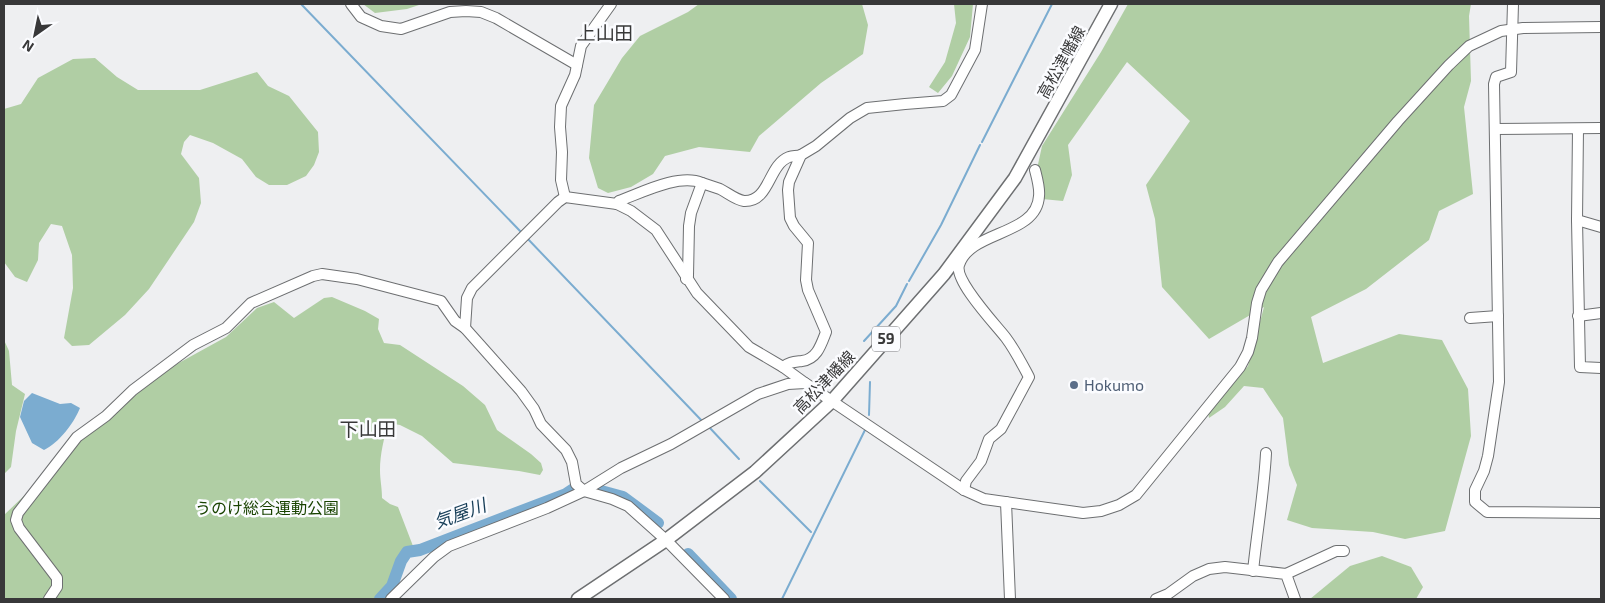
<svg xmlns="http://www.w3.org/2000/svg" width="1605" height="603" viewBox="0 0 1605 603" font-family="'Exo 2','Noto Sans JP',sans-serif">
<rect width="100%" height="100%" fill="#eeeff1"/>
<g fill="#b0cea4">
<path d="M363,4H422L407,9L375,13Z"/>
<path d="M699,4H862L868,25L863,54L821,83L759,136L750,152L699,147L665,156L653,174L631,187L608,193L598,188L589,158L594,105L622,58L640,36L688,12Z"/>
<path d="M954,4H973L970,37L952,76L938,93L929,87L945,62L956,23Z"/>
<path d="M1128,4H1471L1469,16L1471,81L1464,107L1473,194L1439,211L1429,240L1366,289L1311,317L1323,363L1399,334L1442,340L1468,389L1471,436L1445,531L1405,539L1373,532L1312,528L1287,520L1297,485L1289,465L1283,418L1263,388L1244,386L1225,407L1209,418L1208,412L1248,366L1264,307L1209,339L1162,287L1155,219L1146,185L1190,121L1127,62L1068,145L1072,175L1063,201L1042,199L1037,169L1042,146L1101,52Z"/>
<path d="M95,58L117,77L138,90H200L257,72L268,86L289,96L318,132L319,152L314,165L306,176L287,185H269L256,177L242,159L213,143L190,135L184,142L181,154L199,178L201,203L194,222L149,289L125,315L89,345L72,346L64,338L73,288L72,255L62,226L51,224L39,243L38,260L27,282L15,277L4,262V109L21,104L38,78L73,59Z"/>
<path d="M332,297L365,311L379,319L378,329L384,343L400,345L463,386L485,405L497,430L531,454L541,463L543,470L540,475L519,471L453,463L422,436L400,425L388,423C384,439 380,454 380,470C380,480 382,487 382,498L390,504L398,507L413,546L385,588L374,599H4V515L27,493L36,498L81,440L166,370L226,337L257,308L274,302L294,318L324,298Z"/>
<path d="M4,340L9,351L12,385L25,394L16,431L11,467L4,474Z"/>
<path d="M1382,556L1411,567L1423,587L1416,599H1310L1350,566Z"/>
</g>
<path fill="#7bacd0" d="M32,393L60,404L71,403L80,408C74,423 59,443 44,450L32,443L20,417L24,401Z"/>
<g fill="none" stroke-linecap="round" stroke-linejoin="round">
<g stroke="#7bacd0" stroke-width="2">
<path d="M301,4L521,232"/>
<path d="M982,142L1052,4"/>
<path d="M526,237L703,422"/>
<path d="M909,281L941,225L980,145"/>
<path d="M864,341L896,306L907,284"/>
<path d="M869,415L870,382"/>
<path d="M709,427L739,459"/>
<path d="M760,481L811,532"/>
<path d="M782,599L865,430"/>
</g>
<g stroke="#7bacd0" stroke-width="12">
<path d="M601,491L623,497L658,523"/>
<path d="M688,554L731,599"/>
<path d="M380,599L392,586L401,561L407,552L420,550L566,494L575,488"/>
</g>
<g stroke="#6d6f71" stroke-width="12">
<g id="minor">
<path d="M351,4L361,17L381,26L401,29L450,12L466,11L481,12L496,18L577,65"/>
<path d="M1513,4L1511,72L1496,77L1494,84L1499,382L1488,456L1484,471L1475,490V502L1487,512L1601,513"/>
<path d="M1496,129L1601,128"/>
<path d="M1578,129L1577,220L1580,367L1601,368"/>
<path d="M702,183C708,185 714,187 720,189C728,193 736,200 744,201C770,202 768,165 789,157C793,156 797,156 801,155"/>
<path d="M565,197L561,180L562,152L560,127L561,106L575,75L581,46L611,4"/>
<path d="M617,204L619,201C641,193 679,173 702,183L691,213L689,226L688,276L686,279"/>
<path d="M1577,220L1601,227"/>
<path d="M1578,316L1601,313"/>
<path d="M1470,318L1498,316"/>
<path d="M465,328L467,298L472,288L558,202L565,197L617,204L631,211L656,230L697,293L749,347L783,367L805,383"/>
<path d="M783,367C789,362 794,362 802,361C817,359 821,345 826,332L808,290L806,280L808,243L794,226L790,218L788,190L789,182L801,155L816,146L850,118L867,108L905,104L943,101L951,95L975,50L982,4"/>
<path d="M964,490L966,481L981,461L989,439L1001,429L1029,377C1022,364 1015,350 1006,338C996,325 954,281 959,265C970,230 1037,236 1039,196C1040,188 1037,178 1035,170"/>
<path d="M1006,502L1010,599"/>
<path d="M1253,571C1257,532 1264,492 1266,453"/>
<path d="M1286,574L1336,551H1344"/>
<path d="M49,599L57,587V578L19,528L16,520L18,513L77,437L106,416L133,390L193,345L226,328L251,303L313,276L322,274L357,279L441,301L455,321L465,328L521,391L534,409L541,424L566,450L572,462L576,484L584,491L612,499L628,506L666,540L724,599"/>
<path d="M391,599L434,557L449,546L547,508L584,491L621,468L671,444L758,394L788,384L805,383L964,490L984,499L1083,513L1101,511L1119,505L1136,495L1240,367L1248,352L1252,338L1257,303L1261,290L1278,262L1398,121L1449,65L1469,46L1501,31L1523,28L1601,27"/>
<path d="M1156,599L1168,594L1193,576L1209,569L1225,567L1286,574L1295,599"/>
</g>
</g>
<g stroke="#6d6f71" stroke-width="15">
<path id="major" d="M578,599L666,540L755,472L832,401L944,274L1015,178L1111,4"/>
</g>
<use href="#minor" stroke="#fff" stroke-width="10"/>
<use href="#major" stroke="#fff" stroke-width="12"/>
</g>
<circle fill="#5c6f8a" stroke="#fbfcff" stroke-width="2" cx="1074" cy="385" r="5"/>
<g text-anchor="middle" stroke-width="5" stroke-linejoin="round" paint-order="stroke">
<rect fill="#fbfcff" stroke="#727374" stroke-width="1" x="872" y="326.5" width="28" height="25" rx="4"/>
<g font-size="15" font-weight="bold" fill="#383839">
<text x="886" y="344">59</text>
</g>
<g font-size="16" fill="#383839" stroke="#fbfcff">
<text transform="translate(1061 62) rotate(-61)" y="6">高松津幡線</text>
<text transform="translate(824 382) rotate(-46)" y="6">高松津幡線</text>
</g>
<g font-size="16" fill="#4e5e75" stroke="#fbfcff" text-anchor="start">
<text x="1084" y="391">Hokumo</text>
</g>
<g font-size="16" fill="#194300" stroke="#fbfcff">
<text x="267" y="514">うのけ総合運動公園</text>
</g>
<g font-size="18" font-style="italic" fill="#173e58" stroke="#fbfcff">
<text transform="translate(460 514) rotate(-20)" y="6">気屋川</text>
</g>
<g font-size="19" fill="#383839" stroke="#fbfcff">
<text x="605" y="40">上山田</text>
<text x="368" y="436">下山田</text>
</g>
</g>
<rect width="1605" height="603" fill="none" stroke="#383839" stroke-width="10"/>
<g transform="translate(35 35) rotate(213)" stroke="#fbfcff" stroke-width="4" paint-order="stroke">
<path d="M0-4L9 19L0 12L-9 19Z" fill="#383839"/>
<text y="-8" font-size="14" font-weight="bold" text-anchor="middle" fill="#383839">N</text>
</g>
</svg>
